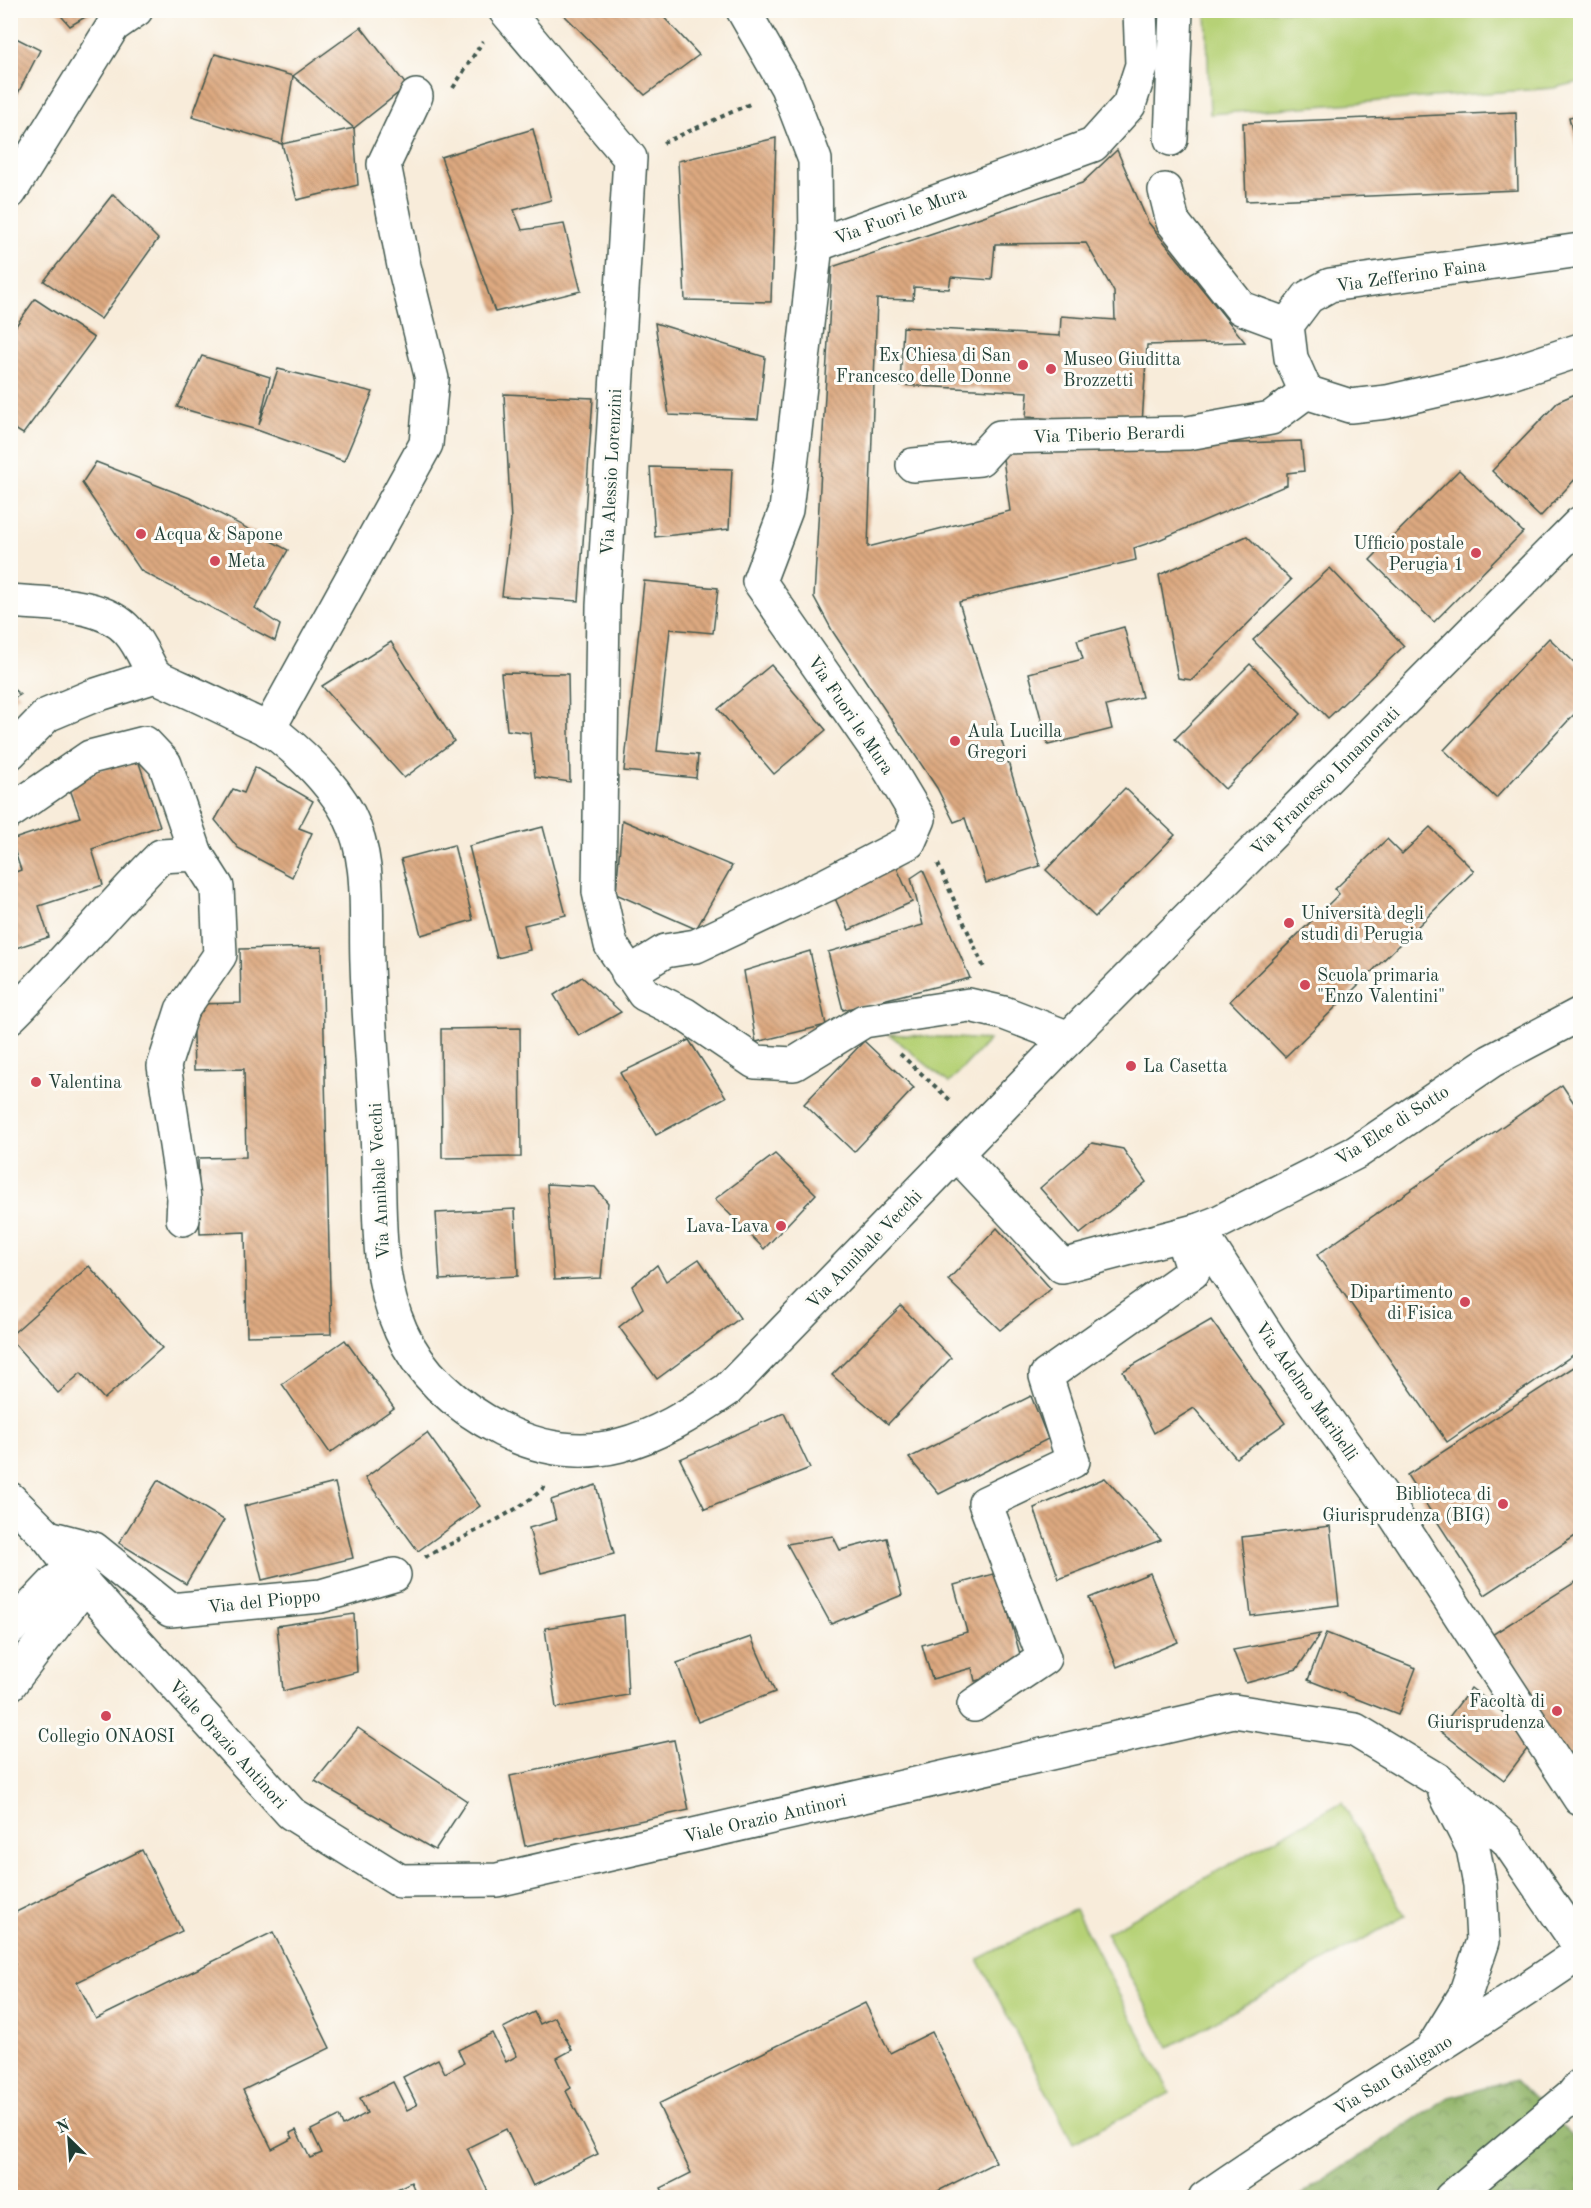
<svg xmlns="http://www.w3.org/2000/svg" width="1591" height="2208" viewBox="0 0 1591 2208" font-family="'Old Standard TT',serif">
<defs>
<pattern id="forest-crowns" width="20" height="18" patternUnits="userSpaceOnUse" patternTransform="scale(1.5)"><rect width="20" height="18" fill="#90b367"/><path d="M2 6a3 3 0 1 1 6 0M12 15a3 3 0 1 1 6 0" fill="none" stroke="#759356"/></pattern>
<pattern id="building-back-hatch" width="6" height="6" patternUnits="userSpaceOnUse" patternTransform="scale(1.5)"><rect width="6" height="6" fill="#dda980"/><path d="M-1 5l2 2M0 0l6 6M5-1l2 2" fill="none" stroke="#b38b6a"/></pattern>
</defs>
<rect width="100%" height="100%" fill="#fdfcf7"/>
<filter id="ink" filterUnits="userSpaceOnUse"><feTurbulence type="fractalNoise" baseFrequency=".0167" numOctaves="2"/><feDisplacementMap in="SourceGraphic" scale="12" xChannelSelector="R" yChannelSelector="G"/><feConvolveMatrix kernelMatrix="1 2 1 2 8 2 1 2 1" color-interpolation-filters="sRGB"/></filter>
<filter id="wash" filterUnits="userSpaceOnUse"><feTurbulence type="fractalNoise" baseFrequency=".008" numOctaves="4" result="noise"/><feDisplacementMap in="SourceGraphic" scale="24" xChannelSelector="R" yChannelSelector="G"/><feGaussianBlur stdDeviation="1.35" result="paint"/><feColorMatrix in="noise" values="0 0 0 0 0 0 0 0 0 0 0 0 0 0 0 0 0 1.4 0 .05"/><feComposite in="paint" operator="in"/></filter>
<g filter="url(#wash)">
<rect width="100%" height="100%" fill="#f8ecda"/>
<path fill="url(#forest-crowns)" stroke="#58784e" stroke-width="1.5" d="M1516,2080L1576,2140L1580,2137V2197L1296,2198L1449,2097Z"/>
<g fill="#b6d176" stroke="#6a8755" stroke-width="1.5">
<path d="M1206,11H1580V82L1554,88L1210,114Z"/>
<path d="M889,1034L988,1040H989L949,1083Z"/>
<path d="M1342,1802L1405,1916L1169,2047L1106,1933Z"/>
<path d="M1075,1909L1170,2093L1073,2143L978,1959Z"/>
</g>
<g id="blocks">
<g fill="url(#building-back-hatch)">
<path d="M56,10H97L70,26Z"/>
<path d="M559,10H657L699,55L645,95Z"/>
<path d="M361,27L407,86L354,128L293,76Z"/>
<path d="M10,35L40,50L10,109Z"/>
<path d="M215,54L293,76L282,144L192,117Z"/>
<path d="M1516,112L1518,190L1246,201L1243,123Z"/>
<path d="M1580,115V166L1569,117Z"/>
<path d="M354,128L358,185L297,200L282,144Z"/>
<path d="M533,129L551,200L514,210L522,230L564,224L581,291L495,312L441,157Z"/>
<path d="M776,138L771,302L685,300L678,161Z"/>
<path d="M1117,150L1148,222L1245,342L1147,345L1142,424L1026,417L1028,392L900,385L903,327L1060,336L1061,316L1115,320L1114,292L1086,243L995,244L992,280L951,277L949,289L914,287L913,300L877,299L868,547L1010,511L1002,451L1301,441L1304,471L1287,473V485L1161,539L1134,548L1136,560L959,602L1040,866L986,883L965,818L954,822L937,788L833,632L814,597L832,267L1082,183Z"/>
<path d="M113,194L158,239L101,319L44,281Z"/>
<path d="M35,299L94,338L23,434L10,426V334Z"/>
<path d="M655,323L765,357L758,419L669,415Z"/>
<path d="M202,356L270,377L259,425L278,369L373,392L344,461L257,430L177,407Z"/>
<path d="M1580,392V474L1540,517L1492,471L1559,401Z"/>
<path d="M504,394L593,398L579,601L502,596L511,520Z"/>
<path d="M96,462L190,498L288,550L255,608L280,625L275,641L141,571L82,483Z"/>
<path d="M650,467L732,469L729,529L655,537Z"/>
<path d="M1459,470L1523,532L1434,622L1370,560Z"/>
<path d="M1247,536L1291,580L1192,680L1178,678L1159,575Z"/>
<path d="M1330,568L1404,646L1328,718L1253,640Z"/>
<path d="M644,581L718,588L713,633L670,629L657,751L698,755L696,778L624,771Z"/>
<path d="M1124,627L1142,697L1106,706L1112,729L1048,745L1029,673L1083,659L1077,640Z"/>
<path d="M1549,638L1580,668V708L1496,798L1444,750Z"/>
<path d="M391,642L454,741L404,778L322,686Z"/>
<path d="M1250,664L1301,714L1225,789L1175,739Z"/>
<path d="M771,665L826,730L774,774L718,709Z"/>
<path d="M501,673L568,674L570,782L535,777L530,733L507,730Z"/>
<path d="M10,686L20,695L10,701Z"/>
<path d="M137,757L160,826L92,849L103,885L39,906L49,937L10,950V874L21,870L11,840L80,817L67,781Z"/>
<path d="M255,767L313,801L299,828L312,833L292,877L238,848L215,820L233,789L244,793Z"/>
<path d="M1125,788L1175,835L1095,917L1046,870Z"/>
<path d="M622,820L732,866L696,929L616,894Z"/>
<path d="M543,827L566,915L524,925L530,950L497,958L469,846Z"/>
<path d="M1430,827L1474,871L1285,1057L1230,1001L1339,894L1335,889L1387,839L1402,854Z"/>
<path d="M454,845L473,920L421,935L401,859Z"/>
<path d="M893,859L912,902L849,930L830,887Z"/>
<path d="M923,870L970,978L843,1010L828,952L923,925L911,878Z"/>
<path d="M322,947L331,1334L247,1336L245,1232L200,1234L198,1158L246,1157L244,1069L194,1070L192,1004L241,1003L240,949Z"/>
<path d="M810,951L826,1025L756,1042L744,971Z"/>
<path d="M582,977L621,1012L579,1036L554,995Z"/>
<path d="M520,1028L521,1157L442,1158L441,1029Z"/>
<path d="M689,1040L726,1097L656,1135L620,1073Z"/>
<path d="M864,1041L914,1088L854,1152L804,1104Z"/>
<path d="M1562,1085L1580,1112V1350L1447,1442L1317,1255Z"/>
<path d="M1092,1143L1123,1149L1146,1182L1080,1234L1040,1188Z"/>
<path d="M775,1154L816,1194L764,1249L715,1199Z"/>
<path d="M547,1184L595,1187L608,1203L601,1278L554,1280Z"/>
<path d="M515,1209L518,1276L440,1280L436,1213Z"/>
<path d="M997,1228L1051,1289L1000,1330L948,1280Z"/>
<path d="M699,1259L740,1318L657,1379L619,1327L643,1308L632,1286L657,1265L666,1281Z"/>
<path d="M89,1266L162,1348L104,1399L81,1373L58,1393L10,1339V1336Z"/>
<path d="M901,1306L951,1358L888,1424L832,1375Z"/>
<path d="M1211,1320L1285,1423L1236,1458L1194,1408L1154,1433L1123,1371Z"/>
<path d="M345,1340L394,1408L330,1453L282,1384Z"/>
<path d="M1580,1363V1533L1485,1595L1407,1475Z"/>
<path d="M1031,1396L1048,1439L939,1494L909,1458Z"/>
<path d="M784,1413L810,1468L705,1509L680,1459Z"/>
<path d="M427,1433L480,1506L418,1551L365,1478Z"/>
<path d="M1105,1478L1161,1540L1059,1579L1034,1508Z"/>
<path d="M158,1480L224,1520L186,1584L119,1543Z"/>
<path d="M335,1483L353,1558L262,1580L244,1506Z"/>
<path d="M596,1485L614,1554L541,1573L529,1528L556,1520L551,1500Z"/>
<path d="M1330,1526L1339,1605L1251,1616L1242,1537Z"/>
<path d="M833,1536L840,1550L887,1538L902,1595L831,1624L787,1544Z"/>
<path d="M997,1573L1024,1668L975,1681L972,1668L932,1679L922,1645L967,1632L954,1585Z"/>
<path d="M1150,1573L1178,1642L1117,1667L1089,1598Z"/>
<path d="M1580,1579V1783L1487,1638Z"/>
<path d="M354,1614L357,1672L283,1691L277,1626Z"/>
<path d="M624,1615L628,1695L556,1708L545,1628Z"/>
<path d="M1326,1633L1416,1668L1398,1715L1308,1680Z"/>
<path d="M1320,1634L1297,1669L1246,1683L1233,1650Z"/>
<path d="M751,1637L775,1692L698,1722L677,1663Z"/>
<path d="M1471,1688L1536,1737L1504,1780L1439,1730Z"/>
<path d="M358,1728L467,1801L435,1850L315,1781Z"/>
<path d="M674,1740L689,1810L525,1846L510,1776Z"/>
<path d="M142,1850L182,1931L77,1982L96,2019L273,1932L330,2048L243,2090L272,2149L293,2138L290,2133L296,2130L310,2158L322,2153L311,2130L339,2116L343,2126L367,2113L360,2098L393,2082L407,2110L417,2105L403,2077L438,2059L445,2073L464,2063L458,2050L492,2033L506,2062L517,2056L503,2028L534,2012L540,2024L555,2017L572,2050L557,2058L571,2088L566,2091L598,2154L533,2186L506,2129L467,2148L491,2198H418L411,2182L379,2198H10V1966L15,1964L10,1955V1915Z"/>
<path d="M865,2003L890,2053L932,2032L996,2162L924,2198H666L661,2188L691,2173L658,2104Z"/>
</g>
</g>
</g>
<g filter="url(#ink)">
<use href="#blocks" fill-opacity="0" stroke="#40574d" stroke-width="1.5"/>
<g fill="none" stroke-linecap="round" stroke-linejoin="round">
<g stroke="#40574d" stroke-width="36">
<g id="minor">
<path d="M505,10L630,158L603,606L599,892L611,945L644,994L684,1014L755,1062L794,1064L864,1021L969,1005L1004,1013L1069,1038"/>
<path d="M1171,139L1176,10"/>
<path d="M1165,190L1173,222L1241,308L1287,325"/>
<path d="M10,192L113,26L136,10"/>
<path d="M816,245L1093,145L1129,105L1142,65L1140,10"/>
<path d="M1580,250L1330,285L1308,297L1287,325L1291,358L1306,392L1350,406L1387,402L1508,374L1580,350"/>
<path d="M913,465L980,459L1000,437L1188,433L1271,418L1306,392"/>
<path d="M10,601C48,605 102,601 129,632C140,644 147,663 155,676"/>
<path d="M268,730L426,444L432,379L404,266L384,164L416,96"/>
<path d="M10,753L47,715L90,697L155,676C185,690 215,703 244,718C256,724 270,729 280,737C306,758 333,785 349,815C372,860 365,914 367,963C369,1027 375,1090 378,1154C380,1213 376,1276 401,1331C421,1376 459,1408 502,1430C589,1474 653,1440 727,1390L1055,1052L1580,523"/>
<path d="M10,812L90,757L145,743L165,764L196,854"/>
<path d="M628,974L665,951L696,946L828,884L909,842L919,819L885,762L759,581L786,510L816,245L815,160L787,87L743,10"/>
<path d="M10,1017C63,965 109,908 161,856L196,854L217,887L220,955L182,1010L164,1066L184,1198L183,1219"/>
<path d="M956,1153L1062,1266L1199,1230L1217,1223L1357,1152L1491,1061L1580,1014"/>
<path d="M1199,1230L1284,1361L1383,1497L1580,1799"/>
<path d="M10,1499L48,1537L85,1585L291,1813L400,1881L497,1880L1234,1711L1355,1730L1438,1780L1507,1840L1580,1947"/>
<path d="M48,1537L94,1549L170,1610L321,1596L394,1575"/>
<path d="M10,1629L56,1581L74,1570"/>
<path d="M10,1684L85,1585"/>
<path d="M974,1705L1044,1658L985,1503L1073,1461L1046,1376L1193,1272L1181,1235"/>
<path d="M1435,2044L1465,1995L1483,1941L1480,1885L1473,1848L1445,1793"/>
<path d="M1205,2198C1328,2112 1458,2038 1580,1953"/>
<path d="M1451,2198L1572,2096L1580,2086"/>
</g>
</g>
<g stroke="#40574d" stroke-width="4" stroke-dasharray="4.5 4.5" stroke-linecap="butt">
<path d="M453,88L483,41"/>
<path d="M663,143L752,103"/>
<path d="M938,864L985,970"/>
<path d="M900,1054L950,1100"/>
<path d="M425,1557C451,1543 534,1505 546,1484"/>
</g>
<use href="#minor" stroke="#fff" stroke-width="33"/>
</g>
</g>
<g fill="#d1495b" stroke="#fdfcf7" stroke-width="2">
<circle cx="1023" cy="365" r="6"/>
<circle cx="1051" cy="369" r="6"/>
<circle cx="141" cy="534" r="6"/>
<circle cx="1476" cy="553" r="6"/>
<circle cx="215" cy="561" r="6"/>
<circle cx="955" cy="741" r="6"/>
<circle cx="1289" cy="923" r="6"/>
<circle cx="1305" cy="985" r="6"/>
<circle cx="1131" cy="1066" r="6"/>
<circle cx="36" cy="1082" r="6"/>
<circle cx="781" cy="1226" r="6"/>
<circle cx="1465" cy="1302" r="6"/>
<circle cx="1503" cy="1504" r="6"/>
<circle cx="1557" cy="1711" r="6"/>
<circle cx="106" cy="1716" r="6"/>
</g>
<g text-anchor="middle" stroke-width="6" stroke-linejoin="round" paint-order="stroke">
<g font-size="18" fill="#1f3d34" stroke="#fdfcf7">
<text transform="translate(900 215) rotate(-20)" y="6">Via Fuori le Mura</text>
<text transform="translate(1411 275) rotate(-8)" y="6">Via Zefferino Faina</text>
<text transform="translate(1109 434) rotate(-2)" y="6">Via Tiberio Berardi</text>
<text transform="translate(611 472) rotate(-87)" y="6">Via Alessio Lorenzini</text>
<text transform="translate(851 715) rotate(56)" y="6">Via Fuori le Mura</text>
<text transform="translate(1325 781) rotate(-45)" y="6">Via Francesco Innamorati</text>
<text transform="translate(1392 1125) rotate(-33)" y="6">Via Elce di Sotto</text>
<text transform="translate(379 1181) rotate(-93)" y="6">Via Annibale Vecchi</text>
<text transform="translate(864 1249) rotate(-46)" y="6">Via Annibale Vecchi</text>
<text transform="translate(1307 1391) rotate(55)" y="6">Via Adelmo Maribelli</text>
<text transform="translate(264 1601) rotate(-6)" y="6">Via del Pioppo</text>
<text transform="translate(228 1744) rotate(48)" y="6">Viale Orazio Antinori</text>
<text transform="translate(765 1818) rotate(-13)" y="6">Viale Orazio Antinori</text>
<text transform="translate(1393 2075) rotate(-32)" y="6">Via San Galigano</text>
</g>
<g font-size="18" fill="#1f3d34" stroke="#fdfcf7" text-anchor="start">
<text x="1011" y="361" text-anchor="end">Ex Chiesa di San<tspan x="1011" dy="21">Francesco delle Donne</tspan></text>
<text x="1063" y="365">Museo Giuditta<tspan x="1063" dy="21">Brozzetti</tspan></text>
<text x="153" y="540">Acqua &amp; Sapone</text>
<text x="1464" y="549" text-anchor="end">Ufficio postale<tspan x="1464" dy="21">Perugia 1</tspan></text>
<text x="227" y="567">Meta</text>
<text x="967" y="737">Aula Lucilla<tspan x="967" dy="21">Gregori</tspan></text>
<text x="1301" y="919">Università degli<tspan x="1301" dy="21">studi di Perugia</tspan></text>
<text x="1317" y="981">Scuola primaria<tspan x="1317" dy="21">"Enzo Valentini"</tspan></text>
<text x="1143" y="1072">La Casetta</text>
<text x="48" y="1088">Valentina</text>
<text x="769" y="1232" text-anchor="end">Lava-Lava</text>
<text x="1453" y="1298" text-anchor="end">Dipartimento<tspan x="1453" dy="21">di Fisica</tspan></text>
<text x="1491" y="1500" text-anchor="end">Biblioteca di<tspan x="1491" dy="21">Giurisprudenza (BIG)</tspan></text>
<text x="1545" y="1707" text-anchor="end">Facoltà di<tspan x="1545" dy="21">Giurisprudenza</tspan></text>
<text x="106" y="1742" text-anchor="middle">Collegio ONAOSI</text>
</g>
</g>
<rect width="1591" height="2208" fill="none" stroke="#fdfcf7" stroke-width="36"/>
<g transform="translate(69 2139) rotate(335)" stroke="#fdfcf7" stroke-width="4.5" paint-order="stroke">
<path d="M0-4.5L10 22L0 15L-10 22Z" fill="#1f3d34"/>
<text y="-9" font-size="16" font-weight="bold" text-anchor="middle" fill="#1f3d34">N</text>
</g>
</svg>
